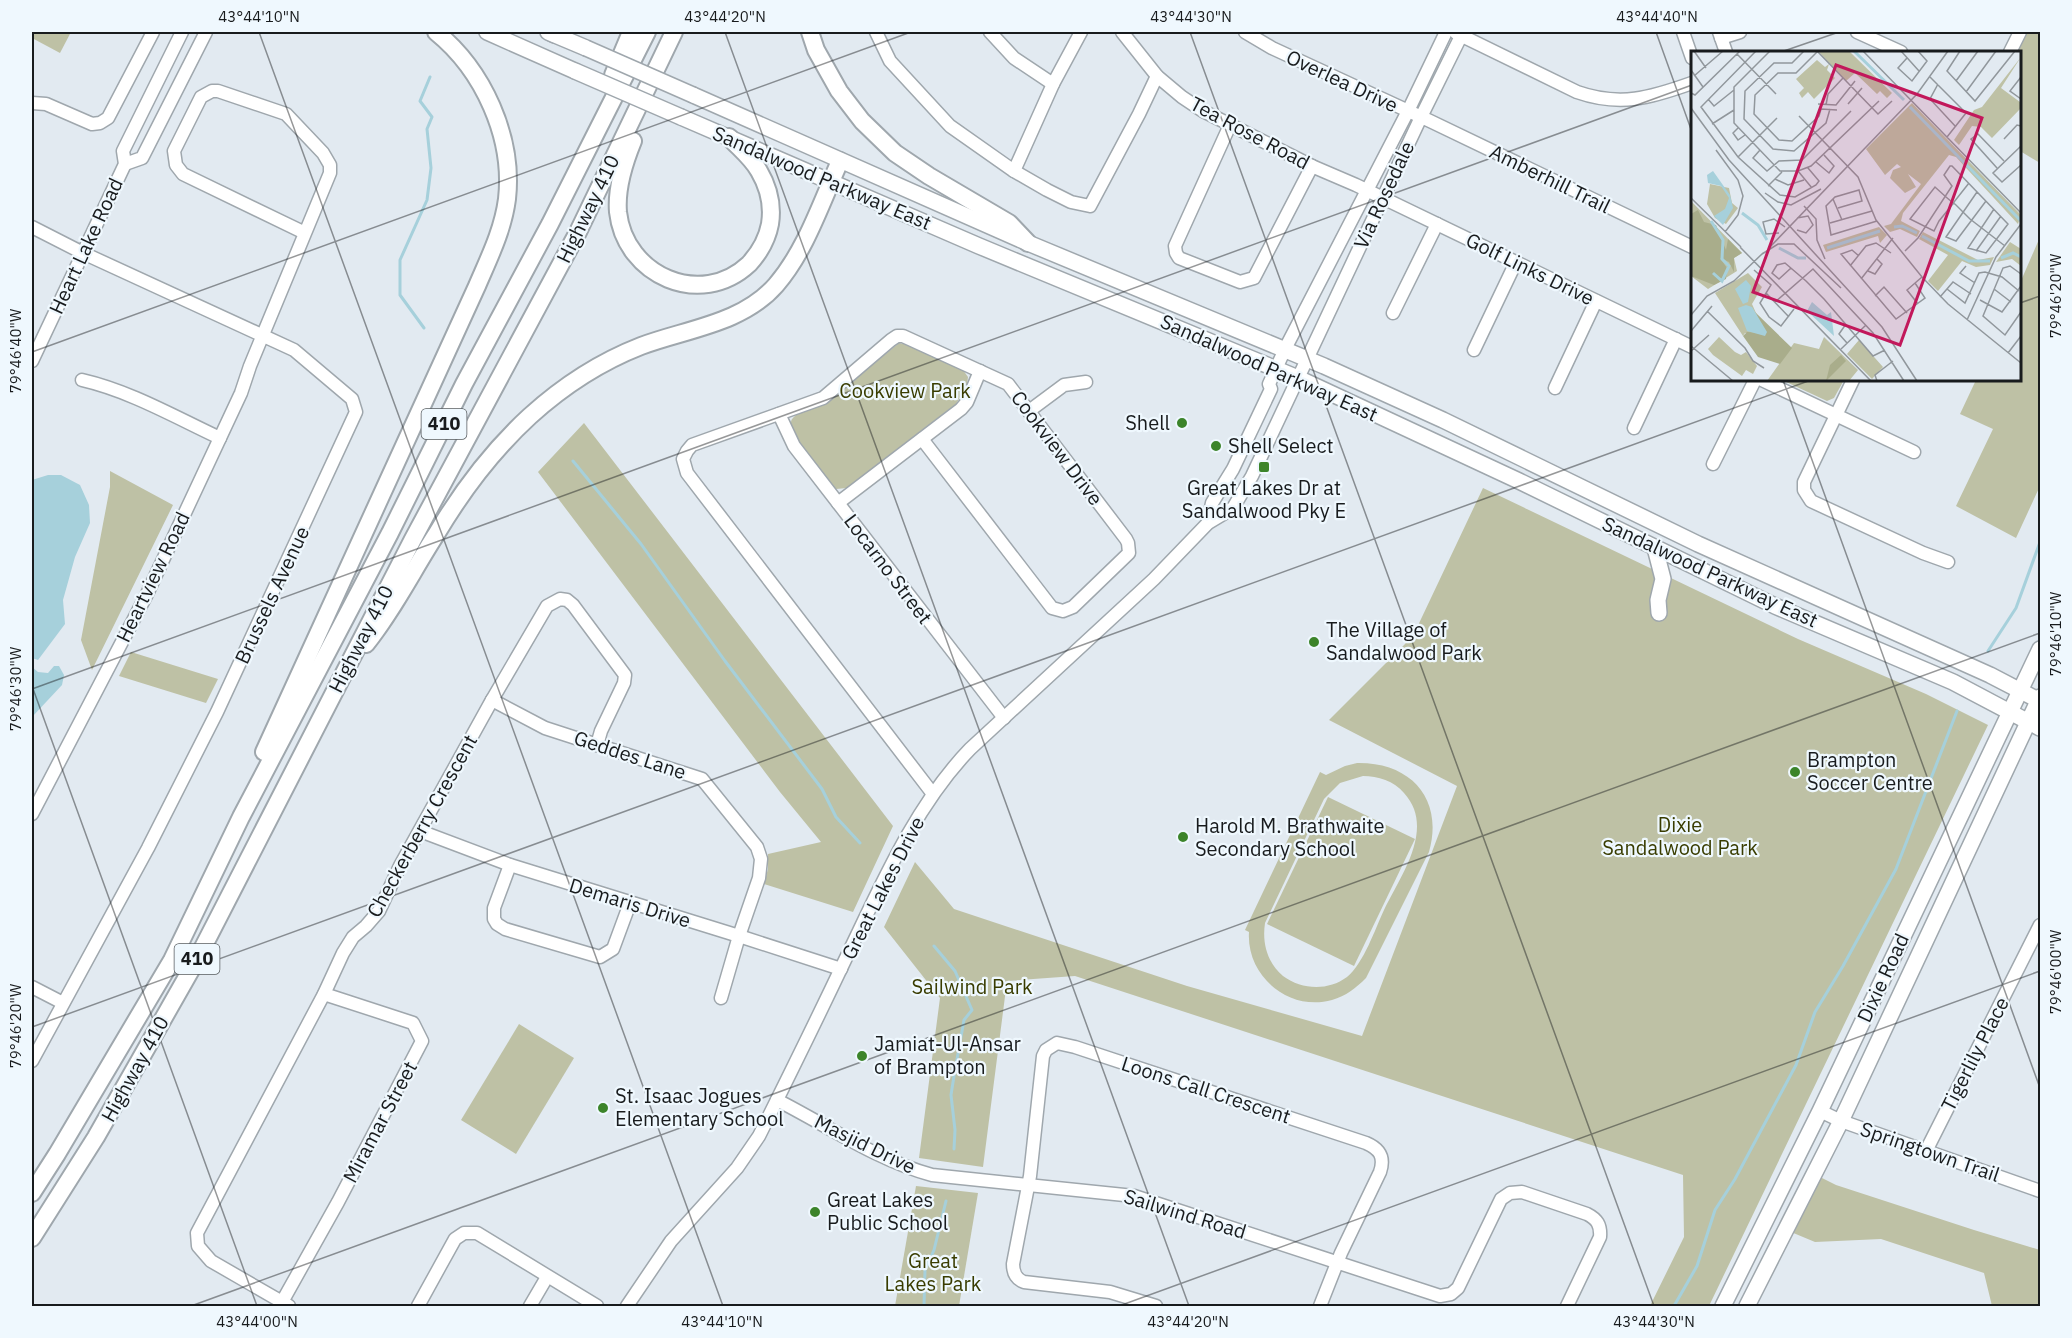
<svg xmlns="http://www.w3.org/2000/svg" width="2072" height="1338" viewBox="0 0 2072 1338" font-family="'IBM Plex Sans',sans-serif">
<rect width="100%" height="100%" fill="#e2eaf1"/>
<g fill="#bec1a5" fill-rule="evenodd">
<path d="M32,32H71L60,53L32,38Z"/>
<path d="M2027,32H2040V163L2020,151V52H2017Z"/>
<path d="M2040,237V486L2016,538L1956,506L1993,429L1960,414L1976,380H2020V283Z"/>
<path d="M899,343L904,344L963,370L968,377L967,385L956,404L847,488L836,489C827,480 790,435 791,423C791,419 793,418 796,415L826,403Z"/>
<path d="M1782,380H1844L1834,398L1827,401Z"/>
<path d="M584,423L893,826L853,912L764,884L768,869V854L821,842L780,792L538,472Z"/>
<path d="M110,471L173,505L92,670L81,640L110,487Z"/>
<path d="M1483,488L1798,639L1926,694L1988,725L1709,1306H1650L1684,1237L1683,1175L1075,976L1007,981L983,1167L919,1158L940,998L884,927L915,862L954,909L1187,986L1362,1036L1457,786L1329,720L1413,636Z"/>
<path d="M131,652L218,679L206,703L119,676Z"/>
<path d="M1357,763C1411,762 1444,799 1429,852L1366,978C1356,988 1346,996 1332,1000C1289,1012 1246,976 1249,932L1245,930L1320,772L1326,775L1345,766ZM1363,776C1378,776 1394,781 1404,793C1436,828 1401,875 1384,910C1375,929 1364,963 1347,977C1328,991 1302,990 1283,976C1267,962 1262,943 1265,923L1324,799L1340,783Z"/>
<path d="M1328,797L1415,839L1354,966L1267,924Z"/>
<path d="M519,1024L574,1058L516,1154L461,1120Z"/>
<path d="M1820,1177L1836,1185L1974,1230L2040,1250V1306H1992L1984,1273L1881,1239L1815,1242L1791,1232Z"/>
<path d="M916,1186L978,1193L959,1306H895Z"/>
</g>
<g fill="#a6d0db">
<path d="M48,475H61L80,485L89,505L90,523L75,557L63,600L65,624L38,660L32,658V480Z"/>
<path d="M54,666H59L64,675L62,685L32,717V667L38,672L48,673Z"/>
</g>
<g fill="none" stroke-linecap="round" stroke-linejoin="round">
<g stroke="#a6d0db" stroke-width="3">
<path d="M424,328L400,295V260L427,200L431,168L427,129L432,117L420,101L430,77"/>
<path d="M573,461L641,544L725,661L822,789L836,817L860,843"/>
<path d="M1988,651L2016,608L2040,542"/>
<path d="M934,946L955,971L972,1010L964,1020L954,1076L951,1095L955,1130L954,1149"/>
<path d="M924,1306L925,1270L934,1250L946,1201"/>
<path d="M1674,1306L1697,1266L1715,1210L1735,1179L1796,1065L1815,1012L1843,966L1896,869L1957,711"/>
</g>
<g stroke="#9fa7ad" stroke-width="15">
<g id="minor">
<path d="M876,32L890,61L950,126L1014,171L1047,190L1071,202L1090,206L1139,114L1157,76"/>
<path d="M990,32L1014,58L1053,84"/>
<path d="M1122,32L1157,76L1182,97L1203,111L1314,167L1356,185L1692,347"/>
<path d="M1245,32L1272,48L1430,121L1692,247"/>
<path d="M1683,32L1692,58"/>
<path d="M1719,32L1726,52"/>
<path d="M1857,32L1901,52"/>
<path d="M1456,33L1577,92C1620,107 1650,98 1692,83"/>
<path d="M1721,38L1740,32"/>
<path d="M2010,52L2020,32"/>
<path d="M32,103L46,104L92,124L100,123L108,118L153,32"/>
<path d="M1230,125L1175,246L1176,253L1179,258L1240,282L1254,278L1312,166"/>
<path d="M125,164L142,158L206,32"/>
<path d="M1014,171L1053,84L1081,32"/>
<path d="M32,227L83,253L294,350L352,399L356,412L217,712L148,848L32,1061"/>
<path d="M1393,313L1437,224"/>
<path d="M1474,350L1516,262"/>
<path d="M32,361L125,164L123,151L182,32"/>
<path d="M82,380C130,391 175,417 220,438"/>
<path d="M1762,380L1914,452"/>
<path d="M1853,380L1804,482V490L1811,501L1923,553L1948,562"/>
<path d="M1555,388L1596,301"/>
<path d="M1029,411L1064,385L1086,382"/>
<path d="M779,414L794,446L1004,718"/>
<path d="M1634,428L1676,339"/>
<path d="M922,439L1052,608L1063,611L1073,607L1129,553L1128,543L1126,539L1008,384L903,336H897L891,340L823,398L692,445L687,451L683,459L687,473L933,794"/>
<path d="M1713,464L1755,380"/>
<path d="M838,503L961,409L967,402L980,371"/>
<path d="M1208,523L1212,503L1233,469L1271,389L1269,384L1285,349L1408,111L1446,32"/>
<path d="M492,700L545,728L702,779L757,847L761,859L759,878L739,936L721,998"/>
<path d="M32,814L147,594L241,393L250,366L330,173V165L323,153L286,114L218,91H212L201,97L174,151L176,165L183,174L305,233"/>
<path d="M420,831L510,865L739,936L841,969"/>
<path d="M510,865L494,908V919L497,924L505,929L600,957L613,949L630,903"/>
<path d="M32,987L63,1003"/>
<path d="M777,1100C828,1126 877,1160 932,1175L1134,1196L1440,1296L1451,1294L1458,1288L1501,1199L1510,1193L1522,1192L1587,1214C1597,1219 1601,1225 1600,1237L1567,1306"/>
<path d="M1820,1111L1841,1121L2040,1191"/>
<path d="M1926,1151L2040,925"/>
<path d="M282,1302L338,1202L422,1041L413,1023L324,994"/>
<path d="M289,1306L211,1261L198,1246L197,1233L324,994L343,953L353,937L366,926L379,911L400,866L492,700L547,606L560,599L567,600L573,605L625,675L624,683L601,731L597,745"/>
<path d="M418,1306L455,1239L464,1233H477L597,1306"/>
<path d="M530,1306L547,1277"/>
<path d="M627,1306L671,1241L737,1168L759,1136C788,1078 817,1019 845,960C880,888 914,807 970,749L1154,579L1208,523L1233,508L1252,476L1421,117L1463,32"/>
<path d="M1156,1306L1110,1292L1024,1282C1016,1279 1013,1273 1013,1264L1030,1176L1043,1056L1046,1050L1057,1043L1075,1047L1366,1143C1380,1149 1385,1157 1380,1172L1341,1253L1320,1306"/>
</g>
</g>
<g stroke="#9fa7ad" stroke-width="18">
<g id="major">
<path d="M487,32L575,71"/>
<path d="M548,32L586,48"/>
<path d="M693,95L1028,243L1324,366L1443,420L1698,544L1990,675L2040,701"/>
<path d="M681,117L979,246L1298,378L1519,481L1775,606L1953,682L2040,728"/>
<path d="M1655,548L1663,579L1658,600L1659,613"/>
<path d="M1723,1306L1820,1111L2040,649"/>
<path d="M1747,1306L1841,1121L2040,697"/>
</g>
</g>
<g stroke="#9fa7ad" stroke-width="20">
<g id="highway">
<path d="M551,32L555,34"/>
<path d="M810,32L816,50L839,91L862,121L895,153L929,176L1009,223L1028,243"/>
<path d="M613,75L631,32"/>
<path d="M633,141C624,163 616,188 618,212C625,276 701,309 749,264C760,252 767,240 770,224C773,205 769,188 759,171C752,158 739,148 729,137"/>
<path d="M366,644C394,609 413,570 437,533C462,491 494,449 530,416C562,387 600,362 641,346C686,329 742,324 776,285C806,250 821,203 840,161"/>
<path d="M264,752L477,286C489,258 503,230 507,199C514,137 483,70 436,32"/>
<path d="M32,1193L57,1154L172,960L241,817L390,533L464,384L550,224L647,32"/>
<path d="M32,1238L96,1137L196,961L413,539L578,232L674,32"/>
</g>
</g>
<use href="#minor" stroke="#fff" stroke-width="12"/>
<use href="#major" stroke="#fff" stroke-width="15"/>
<use href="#highway" stroke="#fff" stroke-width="16"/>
<g stroke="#9fa7ad" stroke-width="18" stroke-linecap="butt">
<g id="major-bridge">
<path d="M586,48L693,95"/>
<path d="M575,71L681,117"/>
</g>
</g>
<use href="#major-bridge" stroke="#fff" stroke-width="15"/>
</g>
<path fill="none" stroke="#181b1d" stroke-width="1.5" stroke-opacity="0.45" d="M259,32L723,1306M725,32L1189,1306M1190,32L1654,1306M1656,32L1692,132M1781,52L1839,32M2020,303L2040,296M32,352L911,32M1783,380L2040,1088M32,686L257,1306M32,689L1692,85M32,1027L1811,380M191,1306L2040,633M1119,1306L2040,971"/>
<g fill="#3c842a" stroke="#eff8fe" stroke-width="2">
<circle cx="1182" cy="423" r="6"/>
<circle cx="1216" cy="446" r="6"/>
<rect x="1258" y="461" width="12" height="12" rx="3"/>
<circle cx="1314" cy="642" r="6"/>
<circle cx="1795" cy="772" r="6"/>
<circle cx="1183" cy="837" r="6"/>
<circle cx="862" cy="1056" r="6"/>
<circle cx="603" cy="1108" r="6"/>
<circle cx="815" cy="1212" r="6"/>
</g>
<g text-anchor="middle" stroke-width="4.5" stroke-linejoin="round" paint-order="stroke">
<g fill="#eff8fe" stroke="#585d60" stroke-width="1.5">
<rect x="421.5" y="409" width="45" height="30" rx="4.5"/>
<rect x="174.5" y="944" width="45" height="30" rx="4.5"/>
</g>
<g font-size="18" font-weight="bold" fill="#181b1d">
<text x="444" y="430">410</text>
<text x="197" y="965">410</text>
</g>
<g font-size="20" fill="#181b1d" stroke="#eff8fe">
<text transform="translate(1342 81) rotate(25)" y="7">Overlea Drive</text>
<text transform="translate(1250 133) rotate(28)" y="7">Tea Rose Road</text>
<text transform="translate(822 178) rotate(23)" y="7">Sandalwood Parkway East</text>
<text transform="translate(1550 179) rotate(26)" y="7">Amberhill Trail</text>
<text transform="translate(1384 195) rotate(-65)" y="7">Via Rosedale</text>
<text transform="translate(588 209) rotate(-64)" y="7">Highway 410</text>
<text transform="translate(86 246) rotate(-65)" y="7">Heart Lake Road</text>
<text transform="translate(1530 269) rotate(26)" y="7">Golf Links Drive</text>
<text transform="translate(1269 368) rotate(24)" y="7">Sandalwood Parkway East</text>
<text transform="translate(1057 448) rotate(53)" y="7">Cookview Drive</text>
<text transform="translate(888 569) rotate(53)" y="7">Locarno Street</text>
<text transform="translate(1710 572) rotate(25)" y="7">Sandalwood Parkway East</text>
<text transform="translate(153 577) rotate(-64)" y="7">Heartview Road</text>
<text transform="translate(272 595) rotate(-65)" y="7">Brussels Avenue</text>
<text transform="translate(361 639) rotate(-63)" y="7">Highway 410</text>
<text transform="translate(630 755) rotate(18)" y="7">Geddes Lane</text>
<text transform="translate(422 826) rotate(-61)" y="7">Checkerberry Crescent</text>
<text transform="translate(883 888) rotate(-63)" y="7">Great Lakes Drive</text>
<text transform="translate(630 903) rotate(17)" y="7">Demaris Drive</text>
<text transform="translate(1883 978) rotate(-65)" y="7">Dixie Road</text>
<text transform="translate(1975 1054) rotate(-63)" y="7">Tigerlily Place</text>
<text transform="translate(135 1069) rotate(-61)" y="7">Highway 410</text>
<text transform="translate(1206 1090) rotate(18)" y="7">Loons Call Crescent</text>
<text transform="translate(380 1122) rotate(-62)" y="7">Miramar Street</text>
<text transform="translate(865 1144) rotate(26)" y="7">Masjid Drive</text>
<text transform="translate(1930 1152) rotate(19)" y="7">Springtown Trail</text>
<text transform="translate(1185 1214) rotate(17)" y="7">Sailwind Road</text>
</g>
<g font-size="20" fill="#393c00" stroke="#eff8fe">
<text x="905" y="398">Cookview Park</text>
<text x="1680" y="832">Dixie<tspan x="1680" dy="23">Sandalwood Park</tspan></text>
<text x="972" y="994">Sailwind Park</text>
<text x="933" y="1268">Great<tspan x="933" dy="23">Lakes Park</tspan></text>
</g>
<g font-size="20" fill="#181b1d" stroke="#eff8fe" text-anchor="start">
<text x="1170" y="430" text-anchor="end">Shell</text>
<text x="1228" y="453">Shell Select</text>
<text x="1264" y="495" text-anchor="middle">Great Lakes Dr at<tspan x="1264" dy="23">Sandalwood Pky E</tspan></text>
<text x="1326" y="637">The Village of<tspan x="1326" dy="23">Sandalwood Park</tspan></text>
<text x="1807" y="767">Brampton<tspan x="1807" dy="23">Soccer Centre</tspan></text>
<text x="1195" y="833">Harold M. Brathwaite<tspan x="1195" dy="23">Secondary School</tspan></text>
<text x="874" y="1051">Jamiat-Ul-Ansar<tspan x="874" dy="23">of Brampton</tspan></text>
<text x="615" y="1103">St. Isaac Jogues<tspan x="615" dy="23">Elementary School</tspan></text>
<text x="827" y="1207">Great Lakes<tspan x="827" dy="23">Public School</tspan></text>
</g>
</g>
<g transform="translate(1691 51)">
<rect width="330" height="330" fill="#e2eaf1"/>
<path d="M127,0H158L201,42L196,47L189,40L186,43L164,22L155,30ZM330,6L310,37L329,51L330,57L301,87L290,76L281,75L268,94L263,89L283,59L291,56ZM126,9L134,16L138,13L136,19L144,27L123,48L117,41L111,47L108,42L113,37L105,28ZM221,52L330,164L327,173L265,106L258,104L212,162L210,170L229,180L226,186L209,178L199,181L193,175L200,173L230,133L217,123L225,136L214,142L199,127L202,119L210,116L206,113L194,124L175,98ZM19,133L38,137L41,152L47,157L35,173L24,167L16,153ZM0,150L51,202L43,207L46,220L17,238L0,225ZM188,176L196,184L189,192L187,185L135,201L132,194ZM232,181L287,209L303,206L299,214L285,216L271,210L247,240L237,230L257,204L228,188ZM319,191L330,198V215L321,208L305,211ZM57,222L71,236L61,253L74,282H54L52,285L24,242ZM28,286L44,301L50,304L55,301L66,315L62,323L55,319L51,325L22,304L17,298ZM133,286L167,319L158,330H76L103,292L128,298ZM168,289L192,316L181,328L156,303Z" fill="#bec1a5"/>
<path d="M7,159L13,171L25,174L35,199L37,188L51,202L43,207V221L38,211L29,207L36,217L35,228L23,234L0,225V163ZM64,261L101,297L89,313L67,306L52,285L56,281L74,282ZM150,304L155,310L135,330L139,314Z" fill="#a9ad8b"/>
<path d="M22,120L39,144L42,157L32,174L23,165L34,158L38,147L30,135L17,132L16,124ZM55,229L60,235L57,251L52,253L44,238ZM121,251L136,264L140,261L143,285L116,260ZM55,254L61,256L76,281L74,285L56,280L47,257Z" fill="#a6d0db"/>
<path fill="none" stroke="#a6d0db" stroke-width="3" d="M163,0L213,49M219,56L330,170M51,162L67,174L76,189M20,170L32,189L31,208L38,215L31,230L22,222M203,176L211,175L226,182M231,185L278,210H299M88,197L107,207H115M136,197L189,180M310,207L322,202L330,206"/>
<path fill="none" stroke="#91979c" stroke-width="1.5" d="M3,0L15,17M65,0L10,56L47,106L89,144L104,146L125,134L128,130L117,117M79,0L43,36V72L89,120H107L120,115L188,50M113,0L101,12H83L54,40L53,68L82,98L103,100L135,72L139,58M126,0L187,63L201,50M172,0L330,162M210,0L228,20M269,0L256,20L284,50L324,0M126,1L105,22H87L64,44L63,63L88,89L101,90L128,65L130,58L146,59M46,3L85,43M216,7L207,17L221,30L236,10L227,0M0,19L12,36M3,25L32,0M239,26L275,62L256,86M330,26L319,40L330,48M265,30L287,0M247,33L239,48L265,76M275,41L305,0M0,42L4,44L49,0M17,48L23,55L43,39M127,53L145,54L164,30M157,53L171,37M135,54L137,43L152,27M0,57L38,109L191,276L226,330M108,65L167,126L185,169L231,226L257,253L330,312M21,73L43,59M47,77L42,82L47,89L54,84M313,88L326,74L330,75M330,95L302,122L311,131L330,114M25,99L47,129L52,145L47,164L34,181M69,99L62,107L76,120L88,110L111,109L160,60M47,106L86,67M125,111L138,122L143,115L133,104M306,117L280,88L287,83L313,110M107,120L121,137M84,128L97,134L113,129M278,132L263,151V152H262V153L261,154L248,170L243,180L219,168L244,136L255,146L261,151L262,152L264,153L279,168L314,195M77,135L91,121M286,141L255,186L265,190L295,150M74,142L87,151L100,154L130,138M0,147L50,196M142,148L151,169M113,155L125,168L126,189L134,208M147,157L171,150L168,139L144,146L135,155L140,184L186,170M139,172L181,160M106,179L115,182L122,174L117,165L106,167M88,182L75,183L72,171L83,168L94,176M49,196L180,330M79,196L226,43L257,0M214,200L227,187L261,135L253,124L259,115H261L316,172L317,173L295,202L277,197L303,158M285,200L310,165M71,203L87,193H103L150,237M168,205L161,199L150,203L205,268L234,247L224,232M159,215L175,195L185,192L200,202M275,215L269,222L284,232M100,217L88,228L81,222L86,214L94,212L115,230L133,248L182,305L194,299M63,219L80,234L69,252L78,266L90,275L103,258M177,220L184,223L191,213L186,208M330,223L319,215L312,217L292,265L314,284L330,261M170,228L202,187M256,238L274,252L288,222L294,221L311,226L328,240M303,238L320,251M75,242L98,266M184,245L193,236L216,262M249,246L262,231L280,243M289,249L311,261L330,235M84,251L122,218L182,282L213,330M227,253L216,239L231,226M16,260L54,297L62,310L73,317M0,264L16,245L43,230L72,202M276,269L305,206L330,173M155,273L148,283L156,292M0,280L21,255M0,295L42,330M150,298L175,274M0,300L18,284M317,302L330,285M186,330L184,324L202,310"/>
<path fill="#c2185b" fill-opacity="0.15" stroke="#c2185b" stroke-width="3" d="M145,14L291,67L209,294L62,241Z"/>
<rect width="330" height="330" fill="none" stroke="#181b1d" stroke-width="3"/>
</g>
<rect width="2072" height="1338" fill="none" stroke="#eff8fe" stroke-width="66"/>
<rect x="33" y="33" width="2006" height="1272" fill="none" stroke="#181b1d" stroke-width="2"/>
<g font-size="15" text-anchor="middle" fill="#181b1d">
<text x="259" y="22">43°44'10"N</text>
<text x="725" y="22">43°44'20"N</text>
<text x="1191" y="22">43°44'30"N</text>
<text x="1657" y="22">43°44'40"N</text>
<text transform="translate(2056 296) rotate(-90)" y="5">79°46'20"W</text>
<text transform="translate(16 351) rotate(-90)" y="5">79°46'40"W</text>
<text transform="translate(2056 634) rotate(-90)" y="5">79°46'10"W</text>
<text transform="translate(16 689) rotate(-90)" y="5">79°46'30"W</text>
<text transform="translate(2056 972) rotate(-90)" y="5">79°46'00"W</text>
<text transform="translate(16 1026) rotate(-90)" y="5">79°46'20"W</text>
<text x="257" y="1327">43°44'00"N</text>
<text x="722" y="1327">43°44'10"N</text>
<text x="1188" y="1327">43°44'20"N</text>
<text x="1654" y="1327">43°44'30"N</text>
</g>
</svg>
